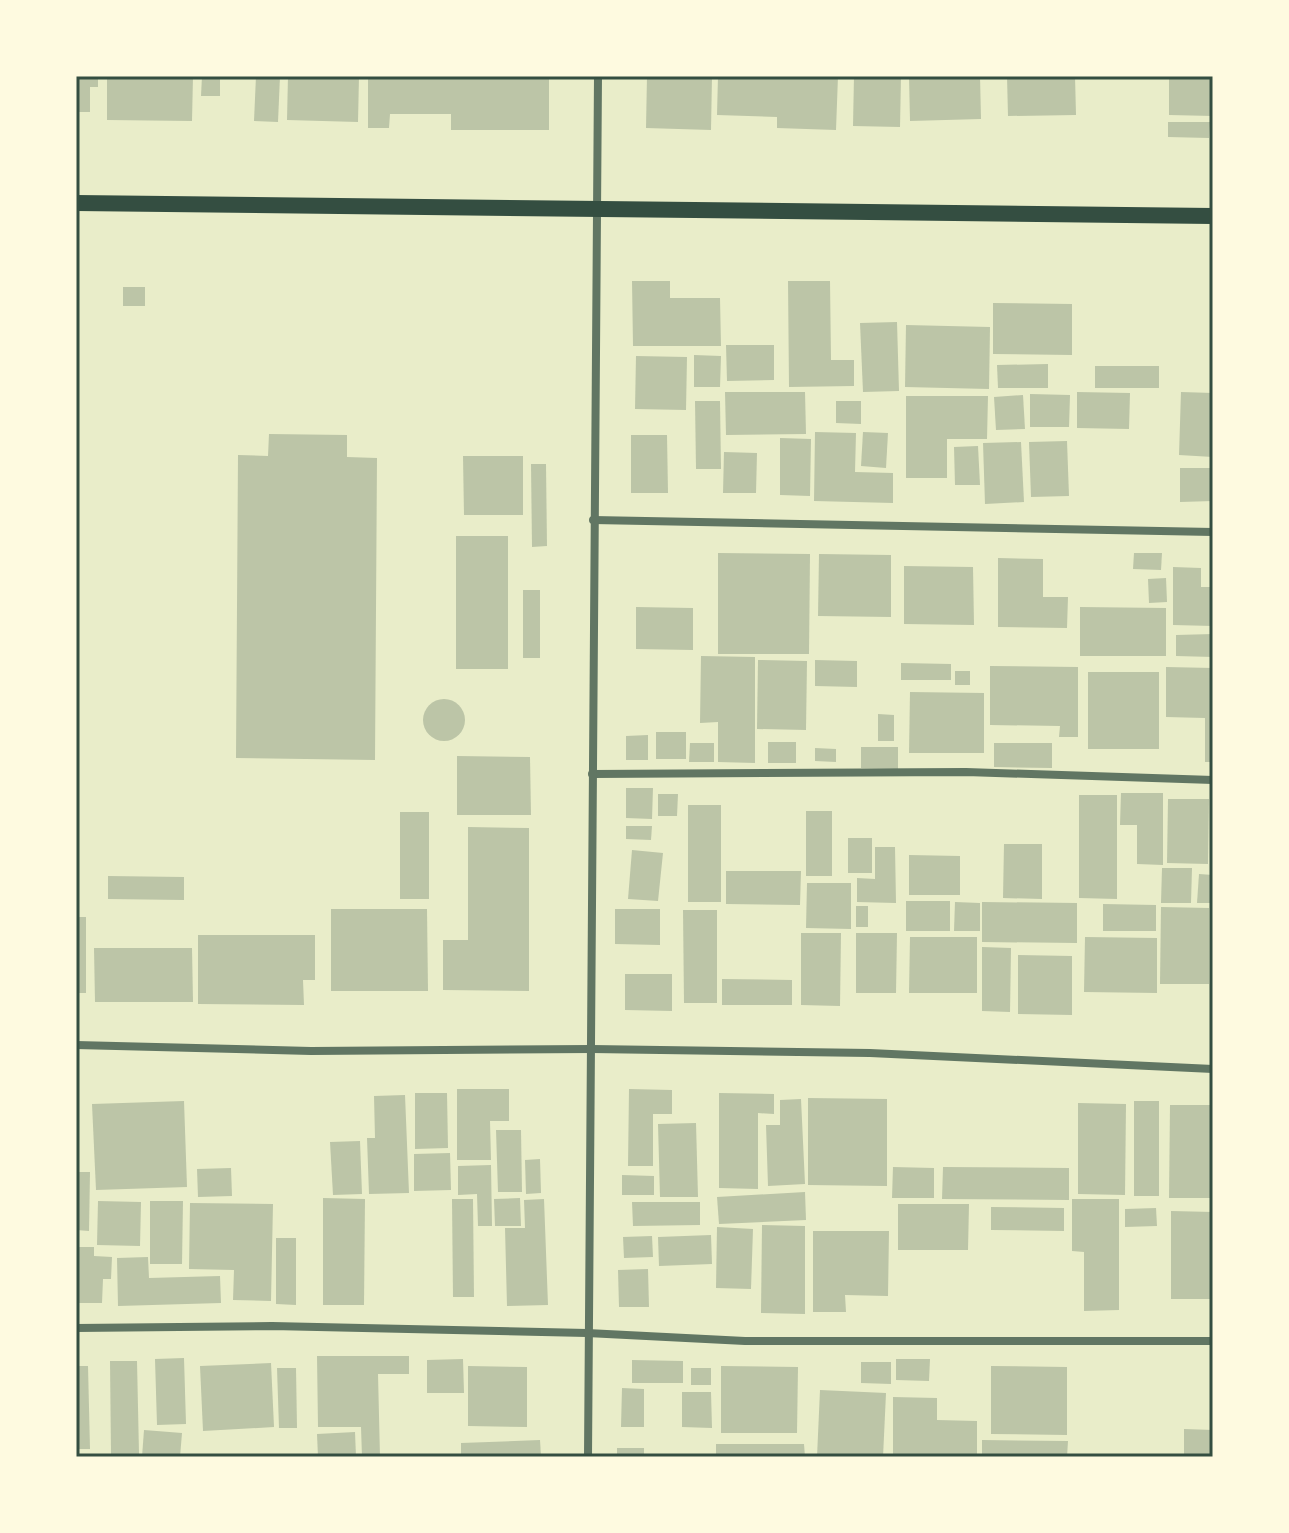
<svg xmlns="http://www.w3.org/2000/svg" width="1289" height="1533" viewBox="0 0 1289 1533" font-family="'Public Sans',sans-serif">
<rect width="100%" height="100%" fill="#e9edc9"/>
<g fill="#bcc5a7">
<path d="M76,76H98V87H90V112H76Z"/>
<path d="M107,76H193L192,121L107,120Z"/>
<path d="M202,76H220V96H201Z"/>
<path d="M256,76H280L278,122L254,121Z"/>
<path d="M288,76H359L358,122L287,120Z"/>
<path d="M368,76H549V130H451V114H390L389,128H368Z"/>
<path d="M647,76H712L711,130L646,128Z"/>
<path d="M718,76H838L836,130L777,128V117L717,115Z"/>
<path d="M854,76H901L900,127L853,126Z"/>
<path d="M909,76H980L981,119L910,121Z"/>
<path d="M1007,76H1075L1076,115L1008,116Z"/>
<path d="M1169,76H1213V116L1169,115Z"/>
<path d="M1168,122H1210L1209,138L1168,137Z"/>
<path d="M632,281H670V298H720L721,346H633Z"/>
<path d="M788,281H830L831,360H854V386L789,387Z"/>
<rect x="123" y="287" width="22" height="19"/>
<path d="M993,303L1072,304V355L993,354Z"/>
<path d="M897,322L899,391L863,392L860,323Z"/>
<path d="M906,325L990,327L989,389L905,387Z"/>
<path d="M726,345H774V380L727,381Z"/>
<path d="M694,355L721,356L720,387H694Z"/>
<path d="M636,356L687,357L686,410L635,409Z"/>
<path d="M1048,364V388H998L997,365Z"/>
<rect x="1095" y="366" width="64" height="22"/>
<path d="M725,392H805L806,434L726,435Z"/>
<path d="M1077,392L1130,393L1129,429L1077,428Z"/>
<path d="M1181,392L1213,393V457L1179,455Z"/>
<path d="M1030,394L1070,395L1069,427H1030Z"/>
<path d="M1023,395L1025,429L996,430L994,397Z"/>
<path d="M906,396H988L987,439H947V478H906Z"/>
<path d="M695,401H720L721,469H696Z"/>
<path d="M836,401H861V424L836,423Z"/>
<path d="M815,432L856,433L855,472L893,473V503L814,501Z"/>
<path d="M863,432L888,433L886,468L861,466Z"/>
<path d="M269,434L347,435V457L377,458L375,760L236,758L238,455L268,456Z"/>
<path d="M631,435H667L668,493H631Z"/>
<path d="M780,438L811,439L810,496L780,495Z"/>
<path d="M1067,441L1069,496L1031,497L1029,442Z"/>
<path d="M1021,442L1024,502L985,504L983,443Z"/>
<path d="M978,446L980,485H955L954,447Z"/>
<path d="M724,452L757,453L756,493H723Z"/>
<path d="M463,456H523V515H464Z"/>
<path d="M531,464H546L547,546L532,547Z"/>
<path d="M1180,468H1213V501L1180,502Z"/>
<rect x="456" y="536" width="52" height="133"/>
<path d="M718,553L810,554L809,654H718Z"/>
<path d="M1134,553H1162L1161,570L1133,569Z"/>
<path d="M819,554L891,555V617L818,616Z"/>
<path d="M998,558L1043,559V597H1068L1067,628L998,627Z"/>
<path d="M904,566L973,567L974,625L904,624Z"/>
<path d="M1173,567L1201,568V587H1213V626L1173,625Z"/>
<path d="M1166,578L1167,602L1149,603L1148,579Z"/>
<rect x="523" y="590" width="17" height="68"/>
<path d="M636,607L693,608V650L636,649Z"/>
<path d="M1080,607L1166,608V656H1080Z"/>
<path d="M1213,634V657L1176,656V635Z"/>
<path d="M701,656L755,657V763L718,762V722L700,723Z"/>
<path d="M758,660L807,661L806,730L757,729Z"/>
<path d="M815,660L857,661V687L815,686Z"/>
<path d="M901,663L951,664V680H901Z"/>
<path d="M990,666L1078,667V737H1059L1060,726L990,725Z"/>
<path d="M1166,667L1213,668V762H1205V718L1166,717Z"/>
<rect x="955" y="671" width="15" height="14"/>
<rect x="1088" y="672" width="71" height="77"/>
<path d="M910,692L984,693V753H909Z"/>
<circle cx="444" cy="720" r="21"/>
<path d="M878,714L894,715V741H878Z"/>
<rect x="656" y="732" width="30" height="27"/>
<path d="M648,735V760H626V736Z"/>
<rect x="768" y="742" width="28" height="21"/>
<path d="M690,743H714V762H689Z"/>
<path d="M994,743H1052V768L994,767Z"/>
<path d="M861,747H898V769L861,768Z"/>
<path d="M815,748L836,749V762L815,761Z"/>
<path d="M457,756L530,757L531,815H457Z"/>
<path d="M626,788H653L652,819L626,818Z"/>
<path d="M1121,793H1163V865L1137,864V825H1120Z"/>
<path d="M658,794H678L677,816H658Z"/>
<path d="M1079,795H1117V899L1079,898Z"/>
<path d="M1168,799H1209L1208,864L1167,863Z"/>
<rect x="688" y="805" width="33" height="97"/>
<rect x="806" y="811" width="26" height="65"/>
<rect x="400" y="812" width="29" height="87"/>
<path d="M626,826H652L651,840L626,839Z"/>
<path d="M468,827L529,828V991L443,990V940H468Z"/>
<rect x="848" y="838" width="24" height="35"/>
<path d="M1004,844H1042V899L1003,898Z"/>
<path d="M875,847H895L896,903L857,902V878L875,879Z"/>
<path d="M632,850L663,853L658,901L628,899Z"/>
<path d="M909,855L960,856V895H909Z"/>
<path d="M1162,868H1192L1191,903H1161Z"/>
<path d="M726,871H801L800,905L726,904Z"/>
<path d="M1199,874L1213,875V903H1197Z"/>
<path d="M108,876L184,877V900L108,899Z"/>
<path d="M807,883H851V929L806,928Z"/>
<rect x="906" y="901" width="44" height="30"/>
<path d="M955,902L980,903V931H954Z"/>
<path d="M982,902L1077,903V943L982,942Z"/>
<path d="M1103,904L1156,905V931H1103Z"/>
<rect x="856" y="906" width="12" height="21"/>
<path d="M1161,907L1209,908V984H1160Z"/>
<path d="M331,909H427L428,991H331Z"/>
<path d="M615,909H660V945L615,944Z"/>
<path d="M683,910H717V1003H684Z"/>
<rect x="76" y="917" width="10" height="76"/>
<path d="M801,933H841L840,1006L801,1005Z"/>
<path d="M856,933H897L896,993H856Z"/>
<path d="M198,935H315V980H303L304,1005L198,1004Z"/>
<path d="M910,937H977V993H909Z"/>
<path d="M1085,937L1157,938V993L1084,992Z"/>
<path d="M982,947L1011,948L1010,1012L982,1011Z"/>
<path d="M94,948H192L193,1002H95Z"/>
<path d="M1018,955L1072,956V1015L1018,1014Z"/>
<path d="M625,974H672V1011L625,1010Z"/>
<path d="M722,979L792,980V1005H722Z"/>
<path d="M457,1089H509V1121H490L491,1160H457Z"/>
<path d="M629,1089L672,1090V1114H653V1166H628Z"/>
<path d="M415,1093H447L448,1148L415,1149Z"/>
<path d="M719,1093L774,1094V1114L758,1113V1189L719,1188Z"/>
<path d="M405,1095L409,1193L369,1194L367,1138H375L374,1096Z"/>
<path d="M808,1098L887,1099V1186L808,1185Z"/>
<path d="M801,1099L805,1184L768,1186L766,1125H780V1100Z"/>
<path d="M184,1101L187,1187L96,1190L92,1104Z"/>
<rect x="1134" y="1101" width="25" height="95"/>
<path d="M1078,1103L1126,1104L1125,1195L1078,1194Z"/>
<path d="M1170,1105H1213V1198H1169Z"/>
<path d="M696,1123L698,1197H660L658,1124Z"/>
<path d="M496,1130H521L522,1192H498Z"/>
<path d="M360,1141L362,1194L333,1195L330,1142Z"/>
<path d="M450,1153L451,1190L414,1191V1154Z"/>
<path d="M540,1159L541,1193L526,1194L525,1160Z"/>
<path d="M491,1165L492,1226H478L477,1194L458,1195V1166Z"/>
<path d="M893,1167L934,1168V1198H892Z"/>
<path d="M943,1167L1069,1168V1200L942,1199Z"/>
<path d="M231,1168L232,1196L198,1197L197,1169Z"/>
<path d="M76,1172H90L89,1231L76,1230Z"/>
<path d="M622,1175L654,1176V1195H622Z"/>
<path d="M805,1192L806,1220L719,1224L717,1197Z"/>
<path d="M323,1198L365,1199L364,1305H323Z"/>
<path d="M520,1198L521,1226H495L494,1199Z"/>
<path d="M452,1199H473L474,1297H453Z"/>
<path d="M544,1199L548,1305L507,1306L505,1228H525L524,1200Z"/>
<path d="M1072,1199H1119V1310L1084,1311V1252L1072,1251Z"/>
<path d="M98,1201L141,1202L140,1246L97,1245Z"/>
<path d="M150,1201H183L182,1264H150Z"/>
<path d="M632,1202H700V1225L633,1226Z"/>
<path d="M190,1203L273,1204L271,1301L233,1300L234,1270L189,1269Z"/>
<path d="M898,1204H969L968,1250H898Z"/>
<path d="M991,1207L1064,1208V1231L991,1230Z"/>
<path d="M1156,1208L1157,1226L1125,1227V1209Z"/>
<path d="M1171,1211L1213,1212V1299H1171Z"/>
<path d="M762,1225L805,1226V1314L761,1313Z"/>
<path d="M717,1227L753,1229L751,1289L716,1288Z"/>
<path d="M813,1231H889L888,1296L845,1295L846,1312H813Z"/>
<path d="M711,1235L712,1264L659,1266L658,1237Z"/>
<path d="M652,1236L653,1257L624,1258L623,1237Z"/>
<path d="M276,1238H296V1305L276,1304Z"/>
<path d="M76,1247H94V1256L112,1257L111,1279H103L102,1303H76Z"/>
<path d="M148,1257L149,1278L220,1276L221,1303L118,1306L117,1258Z"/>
<path d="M648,1269L649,1307H619L618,1270Z"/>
<path d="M317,1356H409V1374H378L380,1457H362L361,1427H318Z"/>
<path d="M184,1358L186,1424L157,1425L155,1359Z"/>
<path d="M463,1359L464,1393H427V1360Z"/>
<path d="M896,1359H930L929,1381L896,1380Z"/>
<path d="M632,1360L683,1361V1383H632Z"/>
<path d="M110,1361H137L139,1454H111Z"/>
<path d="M861,1362H891V1384L861,1383Z"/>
<path d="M271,1363L274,1427L203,1431L200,1366Z"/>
<path d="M76,1366H88L90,1449H76Z"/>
<path d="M468,1366L527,1367V1427L468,1426Z"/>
<path d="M721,1366L798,1367L797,1433H721Z"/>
<path d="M991,1366L1067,1367V1435L991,1434Z"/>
<path d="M277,1368H296L297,1428H279Z"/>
<rect x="691" y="1368" width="20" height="17"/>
<path d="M622,1388L644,1389V1427H621Z"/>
<path d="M820,1390L886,1393L883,1457H817Z"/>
<path d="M682,1392H711L712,1428L682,1427Z"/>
<path d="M893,1397L937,1398V1420L977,1421V1457H893Z"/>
<path d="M1184,1429L1213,1430V1457H1184Z"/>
<path d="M144,1430L182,1433L180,1457H142Z"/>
<path d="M355,1432L356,1457H318L317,1434Z"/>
<path d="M540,1440L541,1457H461V1443Z"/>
<path d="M982,1440L1068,1441L1067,1457H982Z"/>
<path d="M716,1444H804L805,1457H716Z"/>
<rect x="617" y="1448" width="27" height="9"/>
</g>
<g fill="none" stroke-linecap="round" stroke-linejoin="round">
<g stroke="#617663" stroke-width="8">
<path d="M593,520L1213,532"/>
<path d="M592,774L966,772L1213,780"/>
<path d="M76,1045L311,1051L592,1049L870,1053L1213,1069"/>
<path d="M76,1328L272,1326L587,1333L745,1341H1213"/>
<path d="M588,1457L598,76"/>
</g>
<path stroke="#344e41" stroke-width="16" d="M76,203L1213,216"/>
</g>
<rect width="1289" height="1533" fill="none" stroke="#fefae0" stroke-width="156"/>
<rect x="78" y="78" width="1133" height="1377" fill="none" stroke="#344e41" stroke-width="3"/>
</svg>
